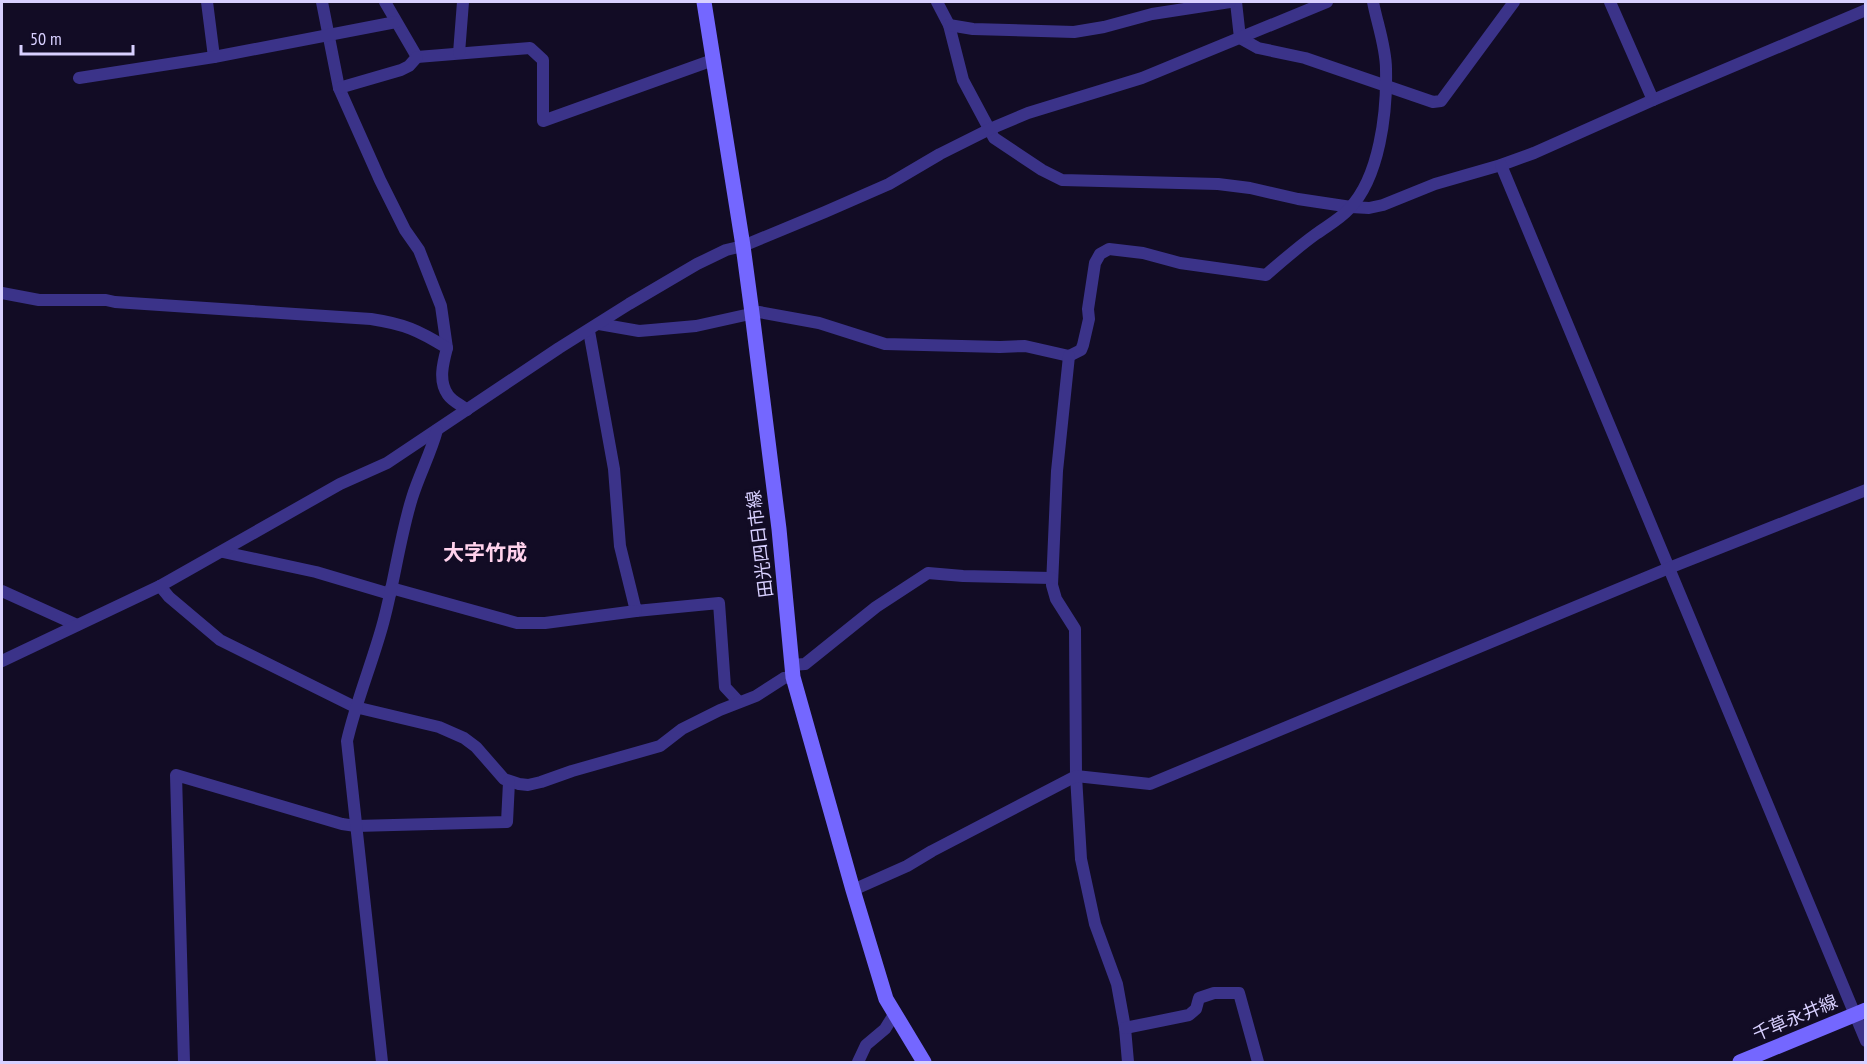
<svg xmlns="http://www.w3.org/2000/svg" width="1867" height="1064" viewBox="0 0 1867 1064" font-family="'PT Sans Narrow','Noto Sans JP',sans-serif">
<rect width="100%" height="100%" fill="#120c25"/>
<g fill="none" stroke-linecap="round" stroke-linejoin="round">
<g stroke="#3b3389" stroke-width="12">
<path d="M207,2L214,57"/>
<path d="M322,2L339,88L380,180L405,230L419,250L441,306L447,348"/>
<path d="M385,2L417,57L530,48L543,60V121L713,60"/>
<path d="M937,2L949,25L963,80L994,138L1042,170L1062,180L1218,184L1250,188L1298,199L1351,207L1369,208L1383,205L1435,184L1501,165L1534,153L1653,100L1866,10"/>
<path d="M1236,2L1240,38L1258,48L1305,58L1433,102L1441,101L1514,2"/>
<path d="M1610,2L1653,100"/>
<path d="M949,25L973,29L1074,32L1104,27L1152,14L1230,2"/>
<path d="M459,53L463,2"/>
<path d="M79,78L214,57L396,22"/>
<path d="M339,88L401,70L409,66L417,57"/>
<path d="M1501,165L1866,1041"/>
<path d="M2,293L39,300H106L115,302L371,319C404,324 418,330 447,348C443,363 438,381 448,395C452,401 461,405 467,410"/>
<path d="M599,324L639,331L651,330L696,326L759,312L819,323L885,344L1000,347L1025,346L1069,356L1081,350L1083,345L1089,319L1088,309L1095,263L1100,254L1109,249L1143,253L1180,263L1266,275C1282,261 1298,247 1316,234C1327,226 1340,219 1349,209C1380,177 1387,112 1386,69C1386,47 1377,23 1373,2"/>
<path d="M589,331L614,469L620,546L636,611L719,603L725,687L739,702"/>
<path d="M1069,356L1057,471L1052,585L1056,599L1075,629L1076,776L1081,859L1095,924L1117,984L1125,1028L1128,1062"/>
<path d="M223,552L316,572L390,594"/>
<path d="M160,586L169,597L220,640L355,707L439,727L464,738L476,747L504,779L519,784L528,785L541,782L572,771L660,746L682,729L720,710L756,696L784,678L793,677"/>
<path d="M391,588L517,623H545L636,611"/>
<path d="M2,591L77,625"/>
<path d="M2,661L160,586L340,484L387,463L559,348L629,304L697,264L726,250L743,246L825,212L889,184L940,154L990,129L1028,113L1142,78L1327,2"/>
<path d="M792,665L805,664L876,607L928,573L963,576L1052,578"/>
<path d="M853,890L907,866L932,851L1076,776L1150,784L1669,568L1866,490"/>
<path d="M1125,1028L1189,1015L1196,1009L1199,998L1214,993H1239L1258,1062"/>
<path d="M184,1062L176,775L342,824L356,826L507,822L509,782"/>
<path d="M382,1062L347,741C356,702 371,666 382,627C394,585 399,540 412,498C419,475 431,453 437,430"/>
<path d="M858,1062L866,1045L885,1029L895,1013"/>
</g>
<g stroke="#7467ff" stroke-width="15">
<path d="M704,2L743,246L752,313L779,529L793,677L853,890L886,999L924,1062"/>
<path d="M1740,1062L1866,1010"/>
</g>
</g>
<g text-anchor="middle" stroke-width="6" stroke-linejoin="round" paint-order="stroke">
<g font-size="18" fill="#d8d0ff" stroke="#120c25">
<text transform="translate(760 544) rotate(-97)" y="6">田光四日市線</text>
<text transform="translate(1795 1018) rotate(-23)" y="6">千草永井線</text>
</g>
<g font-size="21" font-weight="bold" fill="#ffd2ec" stroke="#120c25">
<text x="485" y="560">大字竹成</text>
</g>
</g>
<rect width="1867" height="1064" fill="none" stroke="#d8d0ff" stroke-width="6"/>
<path d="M21 45v9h112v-9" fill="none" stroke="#d8d0ff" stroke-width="3"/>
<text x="30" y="45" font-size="18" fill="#d8d0ff" stroke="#120c25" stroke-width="4.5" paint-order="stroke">50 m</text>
</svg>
